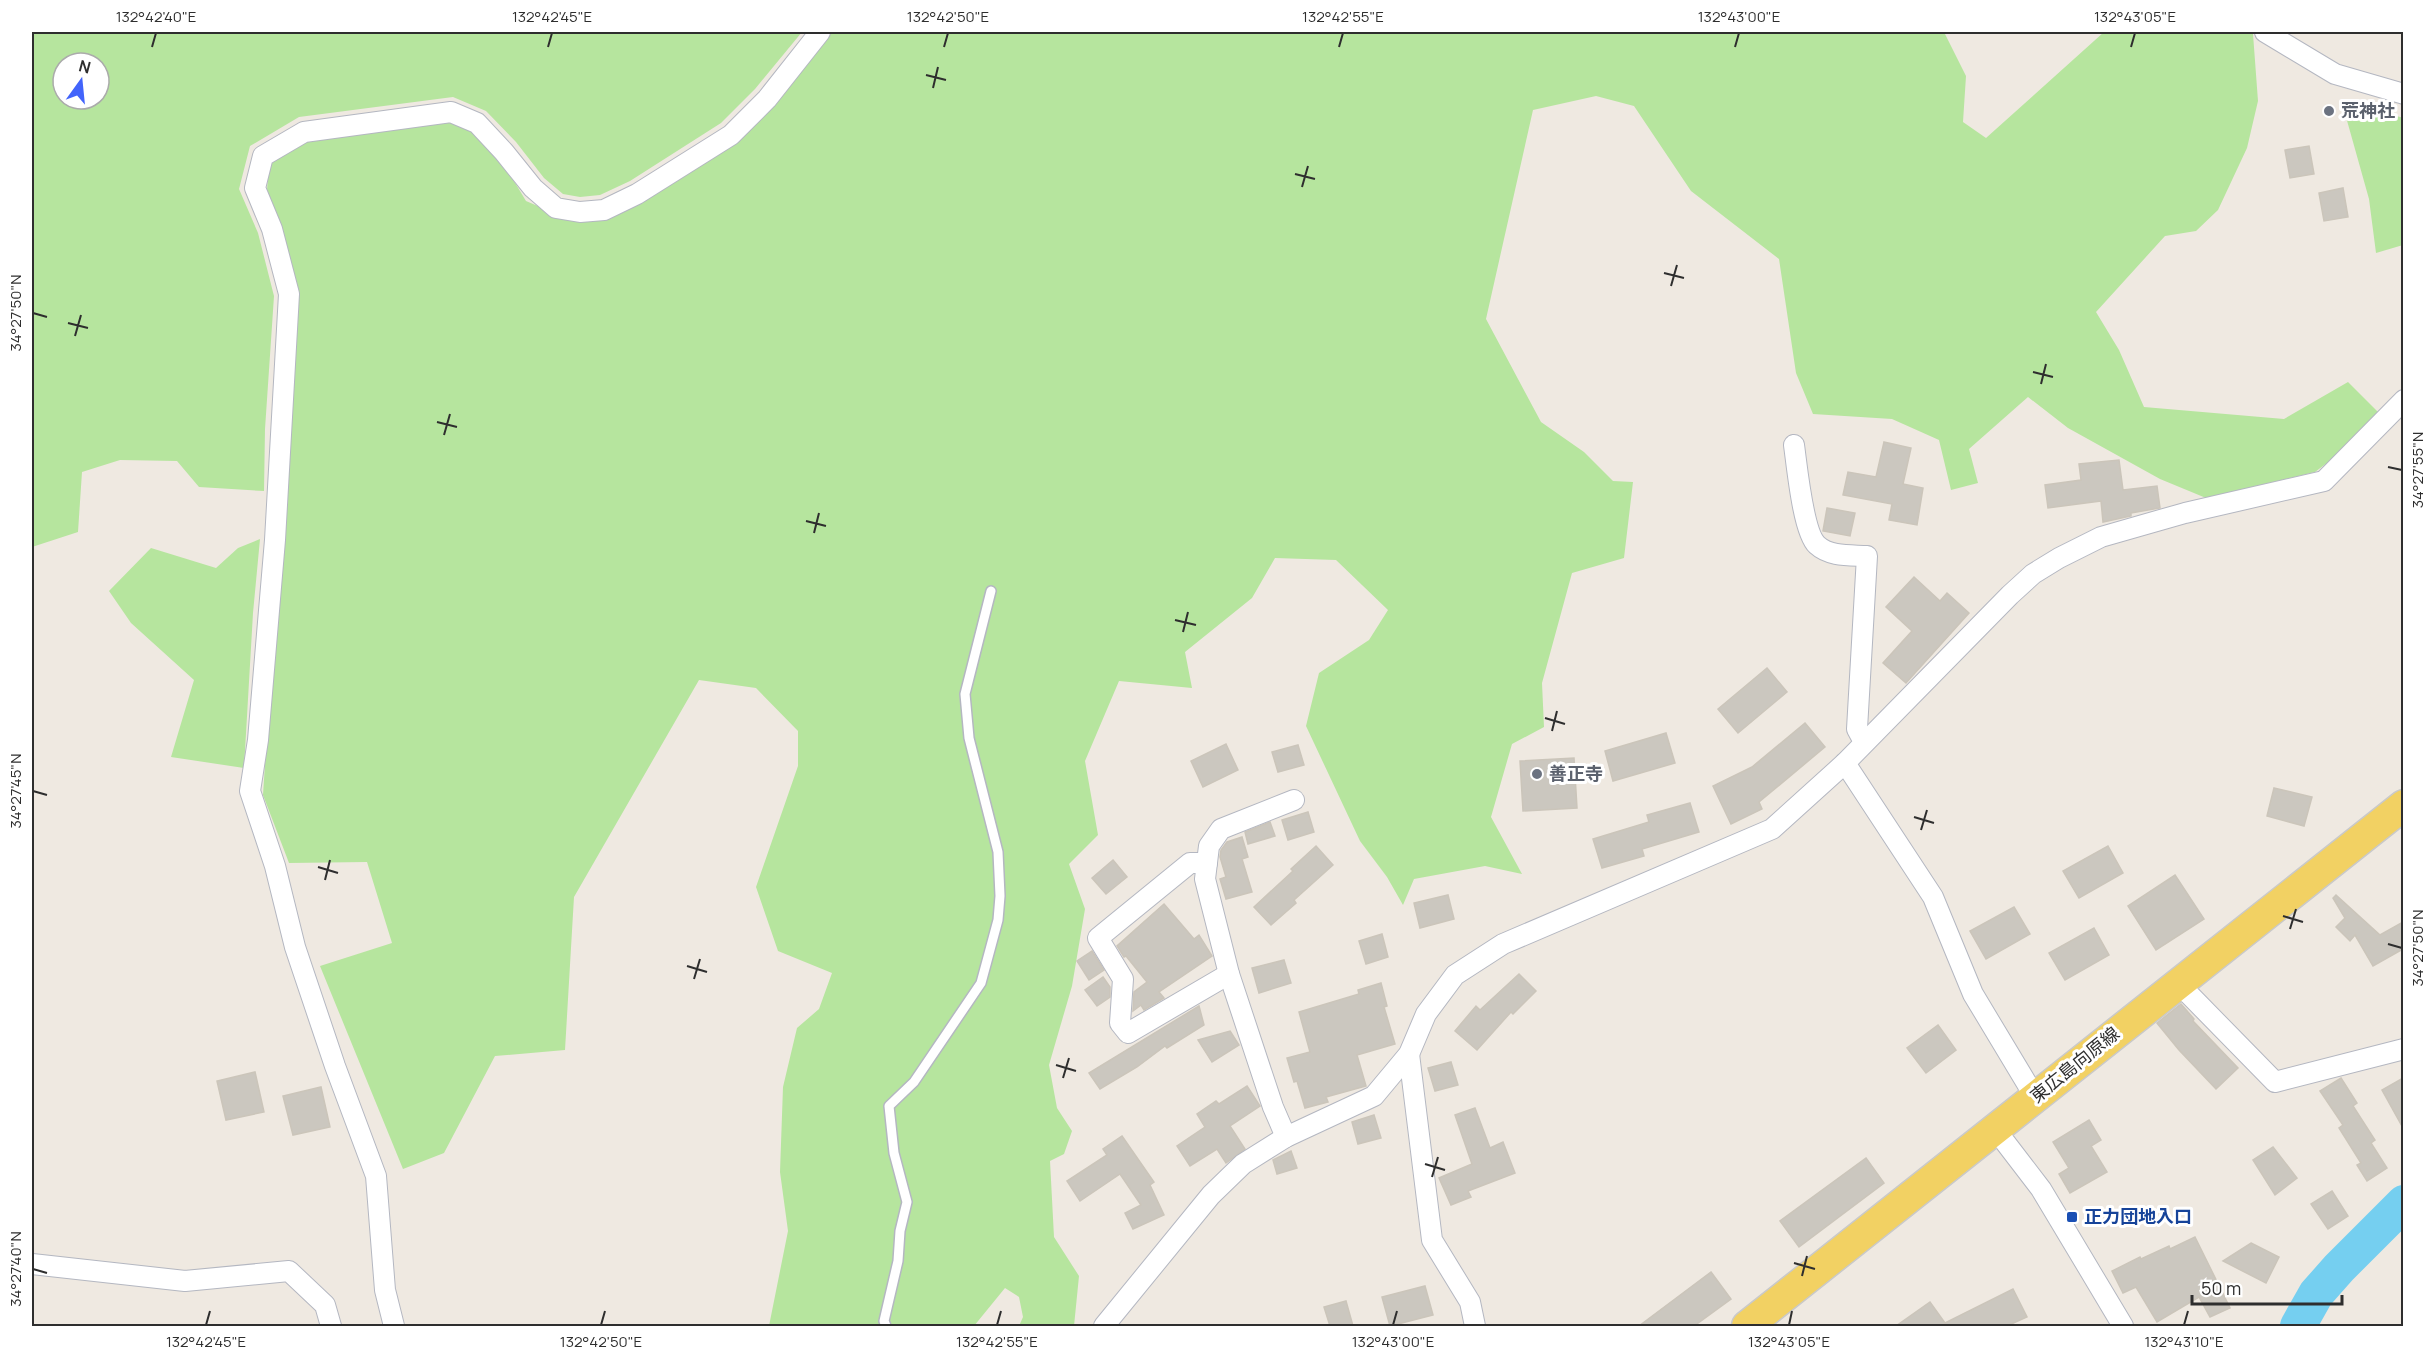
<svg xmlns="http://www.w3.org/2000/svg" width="2435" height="1358" viewBox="0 0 2435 1358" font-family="Manrope,'Noto Sans JP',sans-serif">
<rect width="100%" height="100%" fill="#efe9e1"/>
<g fill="#b6e59e" fill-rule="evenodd">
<path d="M32,32H802L755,89L721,123L630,181L600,195L580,197L563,194L544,178L516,142L486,111L453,97L299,117L250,146L239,189L258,233L274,296L265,429L264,491L199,487L177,461L120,460L82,472L78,532L32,547ZM63,63H99V99H63Z"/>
<path d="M826,32H1944L1966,76L1963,122L1986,138L2104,32H2244L2253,34L2258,101L2247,148L2218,210L2196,231L2165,236L2096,312L2119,350L2144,407L2284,419L2348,382L2385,419L2315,472L2206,498L2160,479L2068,428L2028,397L1969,449L1978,483L1951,490L1939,440L1892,419L1813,414L1796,373L1779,259L1691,191L1634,106L1596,96L1533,110L1486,319L1541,422L1584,452L1613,481L1633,482L1624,558L1572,573L1542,683L1544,727L1512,744L1491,817L1522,874L1485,866L1414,879L1403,905L1387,877L1360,841L1306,726L1319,673L1369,640L1388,610L1336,560L1275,558L1252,598L1185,652L1192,688L1119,681L1085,761L1098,835L1069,864L1085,909L1072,986L1049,1065L1057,1108L1072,1131L1064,1154L1050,1161L1054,1237L1079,1276L1074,1326H1019L1023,1317L1019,1297L1005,1288L974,1326H769L788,1231L780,1172L783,1087L797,1028L819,1009L832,973L778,951L756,887L798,766V731L756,688L699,680L574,897L565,1050L495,1056L444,1153L403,1169L320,966L392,943L367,862L289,863L263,795L296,289L281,224L267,190L269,163L301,142L449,120L471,130L499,156L526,201L554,213L590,219L737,139Z"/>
<path d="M2374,110L2404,118L2403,245L2376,253L2369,199L2346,117Z"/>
<path d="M260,539L253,613L244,768L171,757L194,680L131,623L109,591L151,548L216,568L238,548Z"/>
</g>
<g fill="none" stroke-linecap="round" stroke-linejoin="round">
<path stroke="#75cff0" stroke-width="36" d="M2298,1326L2316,1294L2339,1268L2404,1203"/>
</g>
<g fill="#cbc7bf" stroke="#cbc5ba" stroke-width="1.5">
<path d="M2309,146L2314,174L2290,178L2285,150Z"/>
<path d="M2343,188L2348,217L2324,221L2319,193Z"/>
<path d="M1884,442L1911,448L1903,484L1923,488L1917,525L1889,520L1892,504L1843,495L1848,472L1876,477Z"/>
<path d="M2119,460L2123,490L2157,486L2160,508L2131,513V516L2103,522L2101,501L2048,508L2045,485L2081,480L2079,464Z"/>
<path d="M1827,508L1855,513L1850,536L1823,531Z"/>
<path d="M1914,577L1940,601L1947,593L1969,613L1906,683L1883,663L1912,631L1886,607Z"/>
<path d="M1767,668L1787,692L1738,733L1718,709Z"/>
<path d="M1805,723L1825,747L1759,802L1762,809L1731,824L1713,786L1752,767Z"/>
<path d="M1666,733L1675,763L1613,781L1605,751Z"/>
<path d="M1226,744L1238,770L1203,787L1191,761Z"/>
<path d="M1298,745L1304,765L1278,772L1272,752Z"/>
<path d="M1574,758L1577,808L1523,811L1520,761Z"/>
<path d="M2274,788L2312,797L2304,826L2267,816Z"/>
<path d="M1690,803L1699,832L1642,849L1644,856L1602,868L1593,839L1649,822L1647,815Z"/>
<path d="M1308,812L1314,832L1288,840L1282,820Z"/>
<path d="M1270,822L1275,836L1248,844L1245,832Z"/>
<path d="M1242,837L1248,857L1242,859L1252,892L1226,899L1220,879L1226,877L1220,857L1221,850L1227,842Z"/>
<path d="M1316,846L1333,865L1294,900L1296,903L1271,925L1254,907L1293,871L1291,869Z"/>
<path d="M2108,846L2123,873L2079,898L2063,871Z"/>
<path d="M1113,860L1127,877L1106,894L1092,878Z"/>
<path d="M2175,875L2204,919L2156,950L2128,906Z"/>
<path d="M1448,895L1454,919L1420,928L1414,903Z"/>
<path d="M2336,895L2380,935L2403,922V949L2373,966L2355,935L2350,941L2336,927L2345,918L2333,898Z"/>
<path d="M1164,904L1194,939L1199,935L1212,956L1159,992L1164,998L1144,1010L1141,1005L1133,1011L1134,992L1147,982L1126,956L1124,957L1117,946Z"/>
<path d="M2014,907L2030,934L1986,959L1970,931Z"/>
<path d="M2094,928L2109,955L2065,980L2049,953Z"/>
<path d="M1382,934L1388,957L1366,964L1359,941Z"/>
<path d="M1092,951L1104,970L1089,980L1077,961Z"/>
<path d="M1284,960L1291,983L1259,993L1252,968Z"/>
<path d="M1519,974L1536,991L1513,1014L1511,1012L1477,1050L1455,1031L1476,1006L1480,1010Z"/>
<path d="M1103,977L1110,987V997L1097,1006L1085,990Z"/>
<path d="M1381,983L1387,1006L1384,1007L1395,1044L1357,1055L1366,1086L1326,1097L1328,1102L1305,1108L1297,1081L1294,1082L1287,1058L1310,1052L1299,1012L1359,994L1358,990Z"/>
<path d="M2181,1004L2194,1019L2193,1021L2238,1068L2216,1089L2179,1050L2157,1023Z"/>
<path d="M1199,1006L1204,1025L1167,1048L1165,1046L1137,1067L1100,1089L1089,1073Z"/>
<path d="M1938,1025L1956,1050L1926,1073L1907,1048Z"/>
<path d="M1230,1031L1239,1045L1212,1062L1198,1040Z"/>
<path d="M1451,1062L1458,1085L1435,1091L1428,1068Z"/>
<path d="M255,1072L264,1112L226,1120L217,1081Z"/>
<path d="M2341,1078L2357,1103L2353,1106L2375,1140L2371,1143L2387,1168L2367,1181L2357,1165L2361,1163L2339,1128L2343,1125L2320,1091Z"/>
<path d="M2403,1078V1128L2382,1090Z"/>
<path d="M1247,1086L1260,1106L1230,1126L1245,1149L1226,1163L1217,1149L1190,1166L1177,1146L1205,1127L1197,1114L1216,1101L1219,1104Z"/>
<path d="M321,1087L330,1127L293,1135L283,1096Z"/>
<path d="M1475,1108L1490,1148L1503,1142L1515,1173L1468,1191L1471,1197L1451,1205L1439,1178L1472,1164L1455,1115Z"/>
<path d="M1374,1115L1381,1138L1358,1144L1352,1122Z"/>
<path d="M2089,1120L2101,1140L2091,1146L2107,1172L2070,1193L2059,1174L2069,1168L2053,1142Z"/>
<path d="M1122,1136L1154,1182L1150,1185L1164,1215L1133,1229L1125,1213L1141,1205L1120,1174L1080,1201L1067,1181L1107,1155L1103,1149Z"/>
<path d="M2273,1147L2297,1178L2275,1195L2253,1160Z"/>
<path d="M1291,1151L1297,1168L1277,1174L1273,1160Z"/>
<path d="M1866,1158L1884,1183L1799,1247L1780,1221Z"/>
<path d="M2332,1191L2348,1216L2328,1229L2311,1204Z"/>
<path d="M2195,1237L2230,1308L2210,1317L2199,1297L2157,1322L2136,1287L2123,1293L2112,1271L2140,1257L2141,1259L2169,1246L2170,1249Z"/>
<path d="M2251,1243L2279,1257L2266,1283L2223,1261Z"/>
<path d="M1711,1272L1731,1299L1694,1326H1639Z"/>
<path d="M1425,1286L1433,1315L1390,1326L1382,1297Z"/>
<path d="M2013,1289L2027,1317L2007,1326H1896L1930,1302L1945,1323Z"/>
<path d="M1346,1301L1353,1326H1330L1324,1307Z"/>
</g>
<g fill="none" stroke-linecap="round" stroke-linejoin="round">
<g stroke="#b4b7c1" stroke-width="12">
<path id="service" d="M886,1326L884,1321L898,1261L900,1231L907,1202L894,1153L889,1106L914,1082L981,983L998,920L1000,896L998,852L969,738L965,694L991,591"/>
</g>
<g stroke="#b4b7c1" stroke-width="22">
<g id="minor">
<path d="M2265,32L2335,74L2404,94"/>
<path d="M1794,445C1797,466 1803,532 1817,545C1830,557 1850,555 1867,556L1857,729L1864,742"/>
<path d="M1845,763L1933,897L1973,994L2035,1097"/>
<path d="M1207,863H1190L1098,938L1123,979L1120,1023L1128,1033L1229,974"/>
<path d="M2178,983L2275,1082L2404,1049"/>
<path d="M1409,1054L1432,1240L1470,1302L1475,1326"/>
<path d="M1995,1129L2041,1189L2123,1326"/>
<path d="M1286,1137L1273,1107L1229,974L1205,879L1209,846L1221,829L1294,800"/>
<path d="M32,1264L185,1281L289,1271L325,1305L331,1326"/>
<path d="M394,1326L385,1290L376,1176L335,1066L295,947L275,866L250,791L258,740L275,540L289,294L272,229L255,188L263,156L304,132L451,112L477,123L504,152L533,188L556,208L580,212L604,210L637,194L731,135L767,99L820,32"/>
<path d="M1104,1326L1211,1195L1243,1164L1286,1137L1374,1096L1409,1054L1426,1014L1455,975L1503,944L1772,829L1845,763L2010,595L2033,574L2059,558L2101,537L2185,513L2324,481L2404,400"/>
</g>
</g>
<g stroke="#c9c9c9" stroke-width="33">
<path id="primary" d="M1747,1326L2404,805"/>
</g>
<use href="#service" stroke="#fff" stroke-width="9"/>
<use href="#minor" stroke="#fff" stroke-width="20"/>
<use href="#primary" stroke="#f2d163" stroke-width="30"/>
</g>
<path fill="none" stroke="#2e2e2e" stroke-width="2" d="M152,47L156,33M548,47L552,33M944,47L948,33M1339,47L1343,33M1735,47L1739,33M2131,47L2135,33M926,75L946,80M933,88L938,67M1295,174L1315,179M1302,187L1308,166M1664,273L1684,278M1671,286L1677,265M33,313L47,317M68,323L88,328M75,336L81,315M2033,372L2053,377M2041,384L2046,364M437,422L457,427M444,435L450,414M2388,467L2402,470M806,521L826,526M814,533L819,513M1175,620L1196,625M1183,632L1188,612M1545,718L1565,724M1552,731L1557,711M33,791L47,795M1914,817L1934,823M1921,830L1927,810M318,867L338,873M325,880L330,860M2283,916L2303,922M2290,929L2296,909M2388,944L2402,948M687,966L707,972M694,979L700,959M1056,1065L1076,1071M1063,1078L1069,1058M1425,1164L1445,1170M1432,1177L1438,1157M1794,1263L1815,1269M33,1269L47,1273M1802,1276L1807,1256M206,1325L210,1311M601,1325L605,1311M997,1325L1001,1311M1393,1325L1397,1311M1789,1325L1792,1311M2184,1325L2188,1311"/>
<g fill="#6b7280" stroke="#fff" stroke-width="2">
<circle cx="2329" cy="111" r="6"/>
<circle cx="1537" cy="774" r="6"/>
</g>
<rect fill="#1a4fb4" stroke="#fff" stroke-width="2" x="2066" y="1211" width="12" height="12" rx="3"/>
<g text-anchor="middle" stroke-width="6" stroke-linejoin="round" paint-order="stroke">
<g font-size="18" font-weight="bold" fill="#5b616d" stroke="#fff" text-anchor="start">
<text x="2341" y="117">荒神社</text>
<text x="1549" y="780">善正寺</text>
</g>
<g font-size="18" fill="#2e2e2e" stroke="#fff">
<text transform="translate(2075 1065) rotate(-39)" y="6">東広島向原線</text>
</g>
<g font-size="18" font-weight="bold" fill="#164399" stroke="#fff" text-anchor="start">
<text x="2084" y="1223">正力団地入口</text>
</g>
</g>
<rect width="2435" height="1358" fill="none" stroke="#ffffff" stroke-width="66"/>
<g transform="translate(81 81) rotate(15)"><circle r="28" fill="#ffffff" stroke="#ababab" stroke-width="1.5"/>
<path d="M0-4.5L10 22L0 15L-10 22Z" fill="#4264fb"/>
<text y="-9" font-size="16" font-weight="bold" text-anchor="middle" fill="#2e2e2e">N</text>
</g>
<path d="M2192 1295v9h150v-9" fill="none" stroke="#2e2e2e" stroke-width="3"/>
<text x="2201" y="1295" font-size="18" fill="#2e2e2e" stroke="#ffffff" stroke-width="4.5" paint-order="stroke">50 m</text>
<rect x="33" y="33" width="2369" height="1292" fill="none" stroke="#2e2e2e" stroke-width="2"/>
<g font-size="15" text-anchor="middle" fill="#2e2e2e">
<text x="156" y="22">132°42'40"E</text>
<text x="552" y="22">132°42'45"E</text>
<text x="948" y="22">132°42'50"E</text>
<text x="1343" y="22">132°42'55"E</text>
<text x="1739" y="22">132°43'00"E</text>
<text x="2135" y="22">132°43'05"E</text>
<text transform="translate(16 313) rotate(-90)" y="5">34°27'50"N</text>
<text transform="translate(2418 470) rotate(-90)" y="5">34°27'55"N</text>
<text transform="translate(16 791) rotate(-90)" y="5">34°27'45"N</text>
<text transform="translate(2418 948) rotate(-90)" y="5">34°27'50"N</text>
<text transform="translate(16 1269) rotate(-90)" y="5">34°27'40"N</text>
<text x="206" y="1347">132°42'45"E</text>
<text x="601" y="1347">132°42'50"E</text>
<text x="997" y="1347">132°42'55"E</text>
<text x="1393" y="1347">132°43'00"E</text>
<text x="1789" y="1347">132°43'05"E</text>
<text x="2184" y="1347">132°43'10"E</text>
</g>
</svg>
